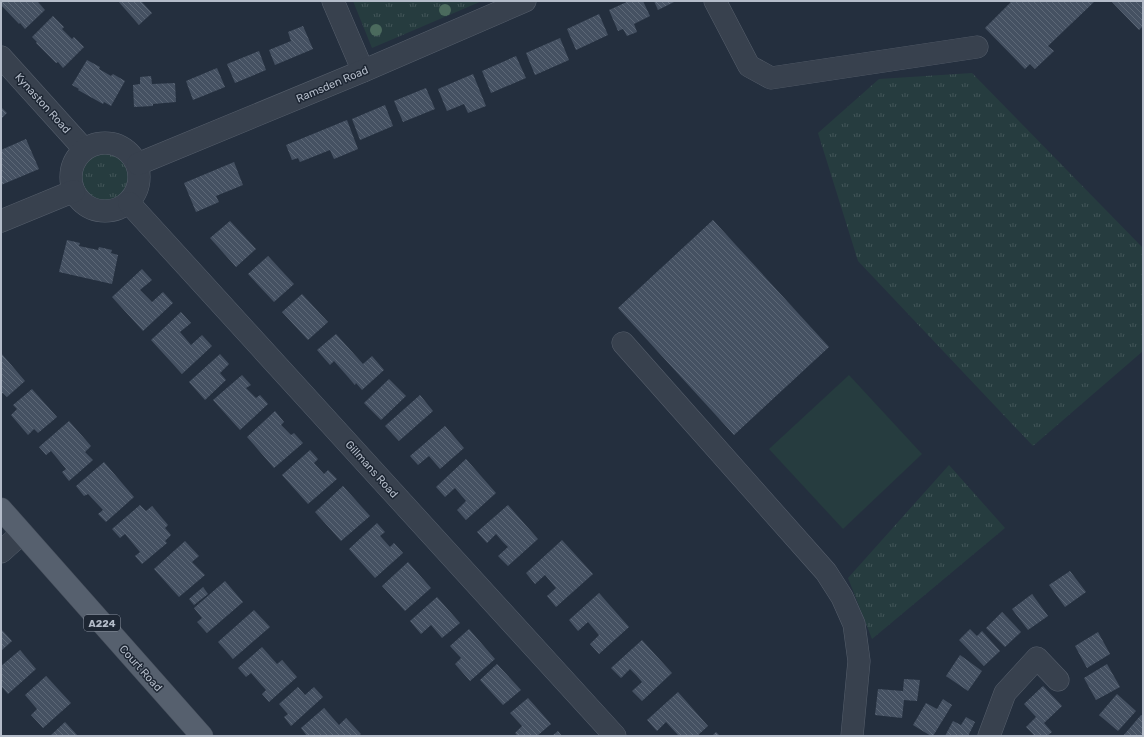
<svg xmlns="http://www.w3.org/2000/svg" width="1144" height="737" viewBox="0 0 1144 737" font-family="Rubik,sans-serif">
<defs>
<pattern id="grass-tufts" width="24" height="20" patternUnits="userSpaceOnUse"><rect width="24" height="20" fill="#263c3f"/><path d="M3 7l-1-3M5 7V3M7 7l1-3M15 17l-1-3M17 17v-4M19 17l1-3" fill="none" stroke="#435659"/></pattern>
<pattern id="building-back-hatch" width="6" height="6" patternUnits="userSpaceOnUse"><rect width="6" height="6" fill="#455162"/><path d="M-1 5l2 2M0 0l6 6M5-1l2 2" fill="none" stroke="#5d6877"/></pattern>
</defs>
<rect width="100%" height="100%" fill="#242f3e"/>
<g fill="url(#grass-tufts)">
<path d="M353,1H482L372,48Z"/>
<path d="M972,73L1143,248V351L1033,446L858,261L818,133L879,79Z"/>
<path d="M99,152L119,156L130,172L126,191L111,202L90,198L80,183L84,163Z"/>
<path d="M949,465L1005,528L872,639L848,578Z"/>
</g>
<path fill="#263c3f" d="M849,375L922,454L843,529L769,449Z"/>
<g fill="url(#building-back-hatch)">
<path d="M1,1H37L45,10L25,29L20,23L19,24L1,5Z"/>
<path d="M118,1H141L152,13L139,25Z"/>
<path d="M629,1H643L650,16L634,24L637,32L627,36L623,29L618,31L609,10Z"/>
<path d="M654,1H676L658,10Z"/>
<path d="M1012,1H1095L1048,46L1054,51L1035,69L1030,64L1025,69L985,28Z"/>
<path d="M1111,1H1143V26L1139,30Z"/>
<path d="M599,14L608,35L576,50L567,29Z"/>
<path d="M53,16L64,27L62,29L72,39L74,37L84,47L63,68L58,62L56,63L36,43L37,42L32,37Z"/>
<path d="M303,26L313,49L275,65L269,50L291,41L288,32Z"/>
<path d="M560,38L569,60L535,75L526,53Z"/>
<path d="M259,51L266,70L235,83L227,64Z"/>
<path d="M516,56L526,78L491,93L482,71Z"/>
<path d="M87,60L100,67L99,69L111,76L113,74L125,81L111,106L104,102L103,104L78,90L79,89L72,85Z"/>
<path d="M217,68L225,87L193,100L186,81Z"/>
<path d="M473,74L486,106L468,113L464,104L447,111L438,89Z"/>
<path d="M151,76L152,84L175,83L176,102L153,104V106L134,107L133,85L140,84V77Z"/>
<path d="M426,88L435,109L403,122L394,101Z"/>
<path d="M385,105L393,126L360,140L352,119Z"/>
<path d="M1,107L7,113L1,119Z"/>
<path d="M347,120L358,149L334,159L330,150L300,162L298,158L292,160L286,145Z"/>
<path d="M26,139L39,169L1,185V150Z"/>
<path d="M234,162L243,185L216,196L219,202L196,212L184,183Z"/>
<path d="M713,220L829,347L734,435L618,308Z"/>
<path d="M230,221L256,249L236,267L210,238Z"/>
<path d="M67,240L80,243L79,246L98,250L99,247L112,250L111,253L118,255L112,284L59,272Z"/>
<path d="M268,256L294,284L274,302L248,274Z"/>
<path d="M142,269L152,280L140,290L152,302L163,292L173,303L143,331L112,297Z"/>
<path d="M302,294L328,322L308,340L282,312Z"/>
<path d="M181,312L191,323L180,332L191,345L202,335L212,346L182,374L151,340Z"/>
<path d="M336,334L363,364L372,356L384,370L362,390L356,383L355,385L334,361L330,365L317,350Z"/>
<path d="M1,353L25,381L7,397L3,393L1,394Z"/>
<path d="M220,354L229,364L220,373L226,380L205,400L189,382Z"/>
<path d="M242,375L251,385L246,388L256,398L260,395L268,404L240,430L213,400Z"/>
<path d="M389,379L406,396L381,420L364,403Z"/>
<path d="M32,389L57,417L38,433L34,429L28,435L11,415L17,409L13,405Z"/>
<path d="M420,395L433,411L399,441L385,426Z"/>
<path d="M275,411L284,422L281,425L291,435L294,433L303,443L274,468L247,437Z"/>
<path d="M69,421L91,446L85,452L93,460L69,481L62,472L66,469L51,451L46,455L39,447Z"/>
<path d="M445,426L464,448L440,469L429,456L418,465L410,456Z"/>
<path d="M310,450L318,459L314,463L324,474L328,470L337,479L308,504L282,475Z"/>
<path d="M466,459L496,493L466,520L457,510L466,501L455,488L445,497L436,487Z"/>
<path d="M104,462L134,497L106,522L98,514L103,510L88,494L84,496L76,486Z"/>
<path d="M343,486L370,516L341,541L315,512Z"/>
<path d="M140,505L146,511L152,506L168,525L165,528L171,535L165,541L167,543L142,564L135,556L140,552L125,534L120,538L112,529Z"/>
<path d="M508,505L538,539L508,566L498,556L508,547L502,541L496,534L487,543L477,532Z"/>
<path d="M377,523L385,532L380,536L390,547L394,543L403,553L375,578L349,549Z"/>
<path d="M562,540L593,574L556,607L547,596L556,588L545,575L535,584L526,573Z"/>
<path d="M185,541L199,556L192,562L205,575L179,597L154,569Z"/>
<path d="M408,562L431,588L405,611L382,586Z"/>
<path d="M1070,571L1086,592L1065,607L1049,585Z"/>
<path d="M225,581L243,602L207,633L197,622L202,618L194,608Z"/>
<path d="M203,587L208,594L194,605L189,599Z"/>
<path d="M599,593L629,627L599,654L590,644L599,635L588,622L578,631L569,620Z"/>
<path d="M1032,594L1048,616L1028,630L1012,609Z"/>
<path d="M437,597L460,623L442,638L431,625L421,634L410,621Z"/>
<path d="M254,610L270,627L233,659L218,642Z"/>
<path d="M1002,612L1021,632L1005,647L986,628Z"/>
<path d="M1,629L12,641L1,651Z"/>
<path d="M469,629L495,659L470,681L455,664L461,658L450,646Z"/>
<path d="M970,629L977,636L982,631L1000,651L984,666L959,640Z"/>
<path d="M1098,632L1110,654L1087,668L1075,646Z"/>
<path d="M642,640L672,673L642,701L632,691L642,682L636,675L630,669L621,678L611,668Z"/>
<path d="M262,647L277,664L282,660L297,677L269,702L262,694L266,690L251,673L246,677L238,668Z"/>
<path d="M20,650L36,669L8,694L1,686V666Z"/>
<path d="M960,655L982,671L968,691L946,676Z"/>
<path d="M497,664L521,690L503,705L480,680Z"/>
<path d="M1107,664L1120,687L1096,700L1084,678Z"/>
<path d="M46,676L71,703L43,728L31,715L37,709L25,695Z"/>
<path d="M904,679L920,680L917,701L904,700L902,718L875,715L878,689L903,691Z"/>
<path d="M1043,686L1062,706L1044,723L1052,732L1047,736H1035L1026,727L1036,717L1024,704Z"/>
<path d="M298,687L305,695L314,687L323,697L291,726L284,717L288,714L279,704Z"/>
<path d="M678,692L708,726L697,736H676L678,735L666,722L657,731L647,720Z"/>
<path d="M1117,694L1136,711L1118,731L1099,715Z"/>
<path d="M528,698L551,724L537,736H518L515,733L522,726L510,713Z"/>
<path d="M943,699L952,705L933,736H931L913,725L926,703L937,709Z"/>
<path d="M324,708L339,725L346,718L361,734L359,736H307L301,728Z"/>
<path d="M1141,715L1143,717V736H1123Z"/>
<path d="M966,717L975,722L968,736H945L953,721L961,725Z"/>
<path d="M65,722L78,736H50Z"/>
<path d="M558,731L562,736H552Z"/>
<path d="M716,732L720,736H712Z"/>
</g>
<g fill="none" stroke-linecap="round" stroke-linejoin="round">
<g stroke="#565f6c" stroke-width="23">
<g id="minor">
<path d="M333,1L363,71"/>
<path d="M715,1L749,66L771,78L977,47"/>
<path d="M1,57L84,149"/>
<circle cx="105" cy="177" r="34"/>
<path d="M138,164L363,71L525,1"/>
<path d="M129,203L615,736"/>
<path d="M1,221L74,191"/>
<path d="M623,343L826,572L842,597L854,624L859,661L852,736"/>
<path d="M1,552L22,533"/>
<path d="M989,736L1005,693L1037,658L1058,680"/>
</g>
</g>
<g stroke="#414a57" stroke-width="23">
<path id="major" d="M1,509L202,736"/>
</g>
<use href="#minor" stroke="#38414e" stroke-width="22"/>
<use href="#major" stroke="#56606e" stroke-width="22"/>
</g>
<g fill="#4b6a5d">
<circle cx="445" cy="10" r="6"/>
<circle cx="376" cy="30" r="6"/>
</g>
<g text-anchor="middle" stroke-width="3" stroke-linejoin="round" paint-order="stroke">
<rect fill="#1d2633" stroke="#878f9c" stroke-width="1" x="84" y="615" width="36" height="16" rx="3"/>
<g font-size="10" font-weight="bold" fill="#b4bcc9">
<text x="102" y="627">A224</text>
</g>
<g font-size="11" fill="#b4bcc9" stroke="#1d2633">
<text transform="translate(332 84) rotate(-23)" y="4">Ramsden Road</text>
<text transform="translate(43 103) rotate(48)" y="4">Kynaston Road</text>
<text transform="translate(372 469) rotate(48)" y="4">Gillmans Road</text>
<text transform="translate(141 668) rotate(48)" y="4">Court Road</text>
</g>
</g>
<rect width="1144" height="737" fill="none" stroke="#b4bcc9" stroke-width="4"/>
</svg>
